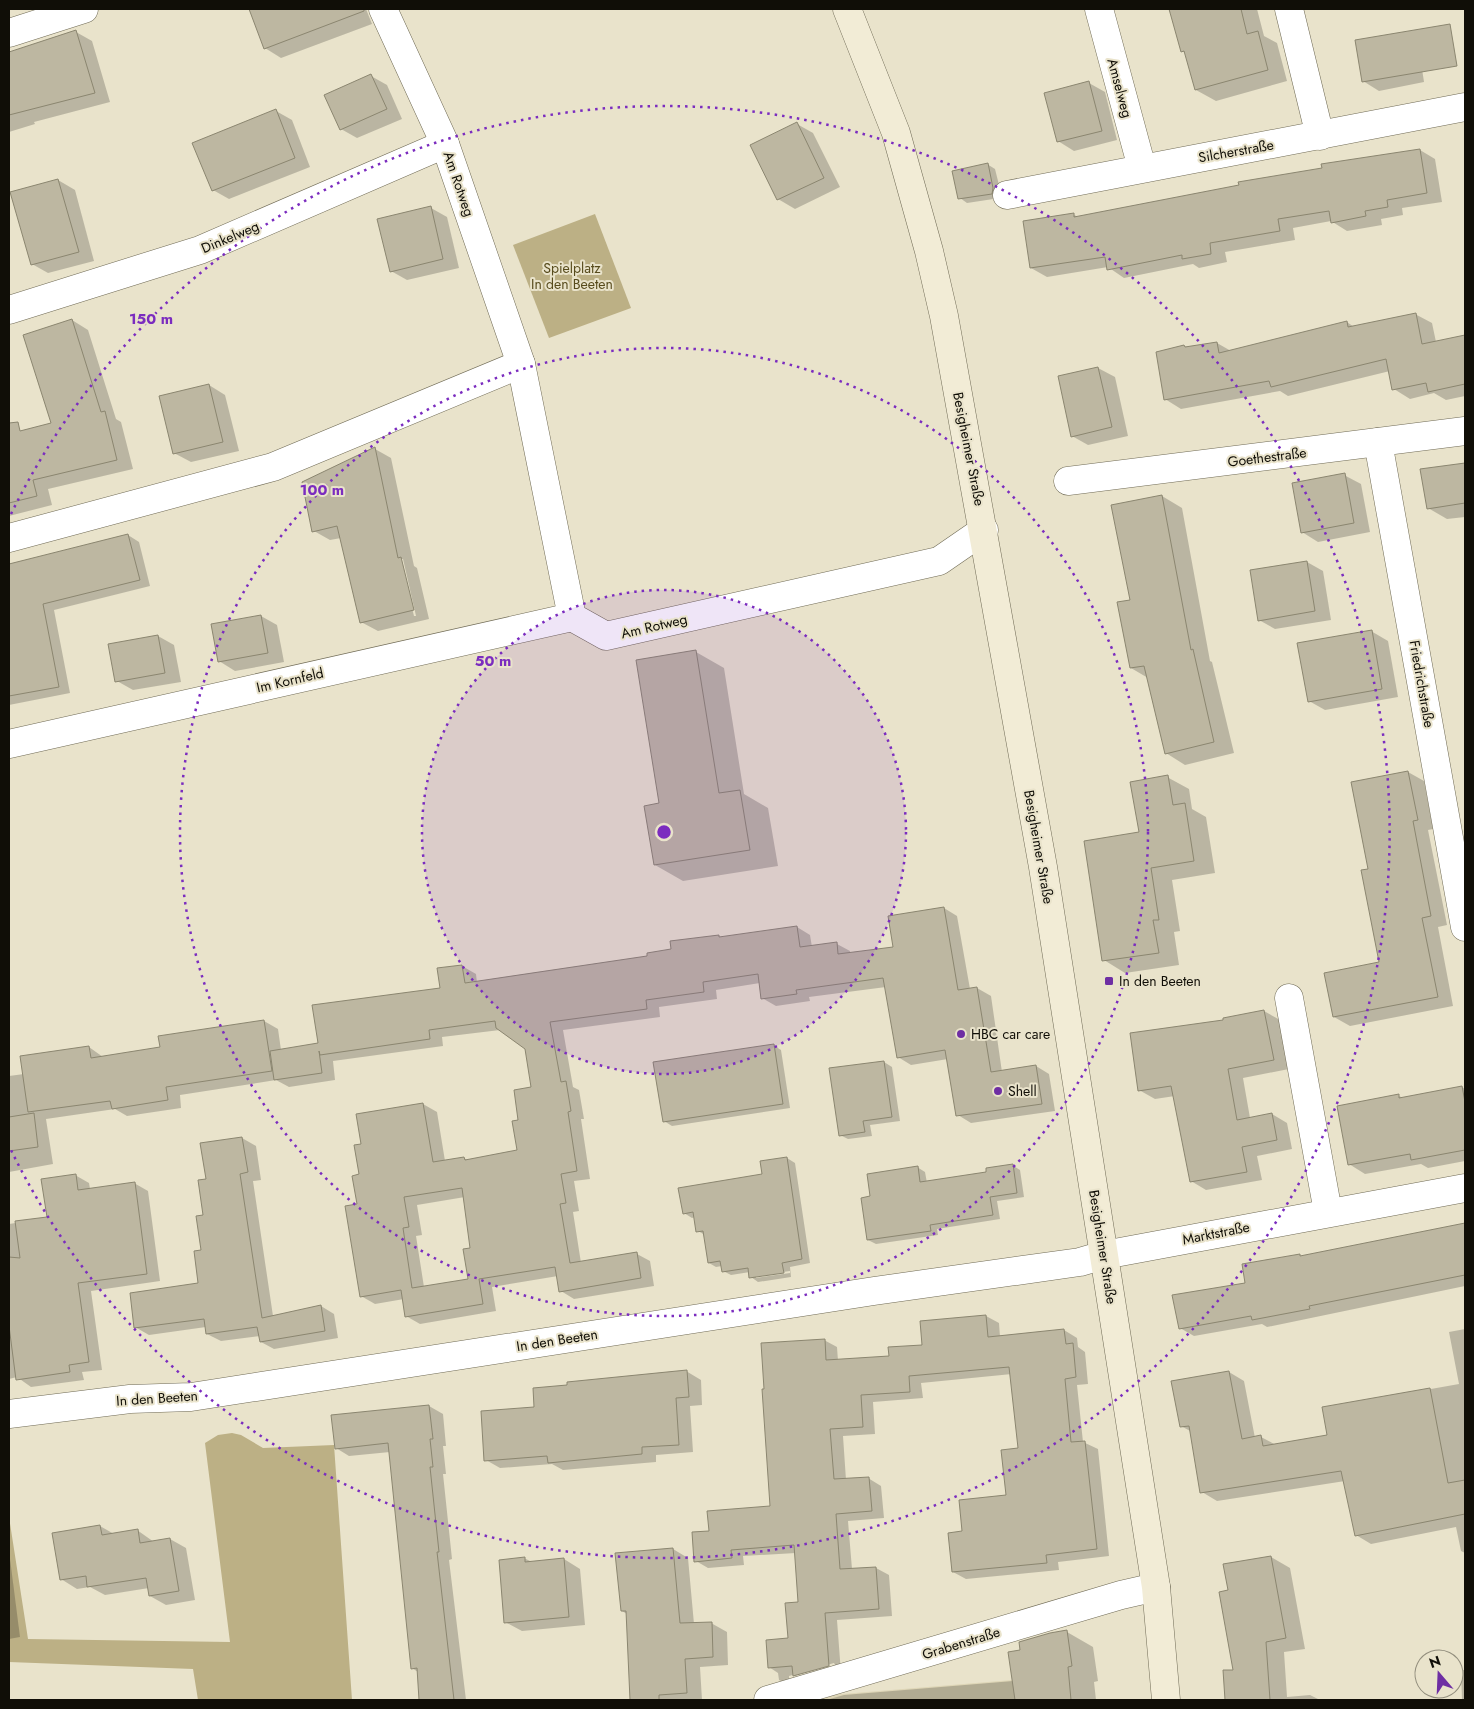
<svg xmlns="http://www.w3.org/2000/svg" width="1474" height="1709" viewBox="0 0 1474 1709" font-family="Jost,sans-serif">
<rect width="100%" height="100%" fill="#e9e3cb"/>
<path fill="#ded6b7" d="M1035,1678L1038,1700H794V1698Z"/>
<g fill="#bcb085">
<path d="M595,214L631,308L549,338L513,245Z"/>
<path d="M232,1433L241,1435L263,1448L334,1445L352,1700H198L193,1669L9,1662V1517L28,1639L230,1642L205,1443L218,1435Z"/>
</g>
<g fill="#0003" fill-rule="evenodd">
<path d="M250,9H366L372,24L281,58L265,48Z"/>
<path d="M1171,9H1257L1264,36L1277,43L1287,81L1216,101L1196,90L1186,53L1182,51Z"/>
<path d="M76,32L92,41L110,102L34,122L35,124L9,132V54Z"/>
<path d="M1418,43L1424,82L1379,91L1363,81Z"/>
<path d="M371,76L387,85L402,119L357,138L341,129Z"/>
<path d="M1089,83L1105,92L1117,140L1074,151L1058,141Z"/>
<path d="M276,111L292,120L310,167L229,199L213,190Z"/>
<path d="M797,124L813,133L840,187L795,209L778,199Z"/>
<path d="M1420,150L1435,159L1442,202L1402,208L1403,215L1381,219L1382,225L1347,231L1331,221L1293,228L1295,240L1225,252L1227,262L1199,268L1193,264L1124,278L1108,267L1047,277L1031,268L1073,214L1079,218Z"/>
<path d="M987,164L995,169L1001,193L1000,198L967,203L960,198Z"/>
<path d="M58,180L75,190L94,261L48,273L32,264Z"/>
<path d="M431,208L447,217L459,268L407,280L391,271Z"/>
<path d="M1415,314L1432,323L1436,342L1465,336V396L1446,400L1434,393L1410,399L1394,389L1390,371L1288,396L1280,391L1181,409L1165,399L1184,346L1188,348L1217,343L1231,351L1347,322L1354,327Z"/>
<path d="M72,320L88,330L116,419L121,422L133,469L48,489L52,505L9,516V435L52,424Z"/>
<path d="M1098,368L1115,377L1128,436L1088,445L1072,436L1059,377Z"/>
<path d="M209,385L225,395L239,451L191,462L174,453Z"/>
<path d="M375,449L391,458L414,566L417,568L429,619L378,631L361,622L341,538L330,540L314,531ZM400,559H403L416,616H414Z"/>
<path d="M1465,464V517L1447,519L1428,508L1422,470Z"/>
<path d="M1344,475L1361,484L1370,532L1318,542L1302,532Z"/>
<path d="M1162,496L1182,508L1210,661L1212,662L1234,753L1185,765L1166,753L1148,678L1131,668L1132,601Z"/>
<path d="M128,535L139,542L150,586L54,610L70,693L9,705V565Z"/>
<path d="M1307,562L1323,571L1331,620L1275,629L1259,620Z"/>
<path d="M261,616L277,625L284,662L235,671L219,661Z"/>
<path d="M1371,631L1388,641L1398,697L1325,710L1309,701Z"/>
<path d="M158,636L174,645L181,682L133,690L117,681Z"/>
<path d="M696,652L724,668L744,794L768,808L778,866L683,881L655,865L661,804Z"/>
<path d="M1408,772L1424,781L1433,829L1428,830L1447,925L1438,927L1453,1006L1350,1026L1334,1017L1380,963L1370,870Z"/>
<path d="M1167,777L1189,789L1192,809L1206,817L1215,873L1172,880L1180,931L1174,932L1179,965L1125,973L1104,960Z"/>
<path d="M944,908L957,916L970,989L977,988L991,996L1002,1072L1036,1066L1049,1074L1055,1111L971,1123L958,1115L948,1059L911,1065L898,1057L886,987L809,997L810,1001L776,1006L762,998L760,983L716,990L717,999L659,1007L660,1017L563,1030L573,1087L579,1090L584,1119H581L590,1179L574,1181L579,1211L573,1212L581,1263L637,1254L650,1261L654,1286L574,1299L561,1291L558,1276L492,1287L496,1311L420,1324L406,1316L404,1299L375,1304L361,1296L358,1205L362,1145L423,1104L437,1112L445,1161L464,1158L467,1160L518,1151L520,1121L532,1089L526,1049L500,1030L442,1037L443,1046L333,1061L335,1080L289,1087L276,1080L180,1095L181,1108L127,1116L115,1109L46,1119L53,1164L9,1172V1076L24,1074L89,1047L103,1057L161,1048L264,1021L278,1029L281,1050L320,1044L442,989L462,966L476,974L477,983L649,957L718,936L722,938L797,927L810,935L812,947L837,944L850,951V954L895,948ZM465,1197L472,1249L469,1280L424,1287L416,1236L422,1235L417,1205Z"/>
<path d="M1264,1011L1280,1020L1289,1069L1243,1078L1250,1118L1272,1114L1287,1123L1292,1149L1257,1156L1262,1180L1206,1190L1191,1181L1175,1096L1155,1099L1139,1090L1224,1021Z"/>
<path d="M773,1045L781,1050L790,1108L672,1126L664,1121Z"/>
<path d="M884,1062L892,1067L900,1121L870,1125L872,1136L848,1139L840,1135L830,1070Z"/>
<path d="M1462,1087L1465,1089V1161L1428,1168L1421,1164L1365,1174L1349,1164L1399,1096L1403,1098Z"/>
<path d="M242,1138L256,1146L261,1180L253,1181L273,1316L321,1306L334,1314L338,1338L274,1349L261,1342L260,1336L221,1341L207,1334L206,1327L149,1335L135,1327L200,1285L207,1180Z"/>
<path d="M787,1158L795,1163L810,1263L790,1267L791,1277L758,1282L751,1277L750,1272L731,1275L723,1271L722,1266L716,1267L709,1263L705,1235L698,1231L695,1217L692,1218L684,1213L764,1176L762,1162ZM790,1271V1273L756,1278V1276Z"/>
<path d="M1012,1165L1020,1170L1024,1197L997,1201L1000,1219L937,1229L938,1235L876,1244L868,1240L872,1197L917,1167L925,1172L927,1183L987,1173Z"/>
<path d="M75,1175L89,1183L90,1189L134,1183L148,1191L160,1281L91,1291L102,1370L82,1372L84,1380L31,1387L17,1377L9,1379V1224L48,1218Z"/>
<path d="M1465,1224V1286L1267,1327L1262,1324L1194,1336L1180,1328L1299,1255L1303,1257Z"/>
<path d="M986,1316L999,1323L1000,1337L1064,1330L1077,1338L1078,1347L1085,1352L1088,1384L1077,1385L1083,1442L1098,1449L1109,1556L1058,1562L1059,1570L966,1579L953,1572L964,1532L1007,1496L1020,1449L1012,1374L921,1383L923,1398L873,1402L875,1434L843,1436L846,1480L868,1478L881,1486L884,1518L848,1521L852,1569L876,1568L889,1575L892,1616L837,1620L841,1673L792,1687L779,1680L778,1673L769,1667L789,1639L799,1603L796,1553L743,1556L744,1565L708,1568L696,1561L710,1532L771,1507L824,1340L837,1347L838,1361L890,1357L923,1346ZM834,1663L835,1665L789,1679V1676Z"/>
<path d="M1465,1329V1553L1461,1551L1456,1527L1371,1544L1356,1535L1345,1481L1217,1501L1202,1492L1192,1432L1181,1426L1229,1372L1244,1381L1255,1438L1261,1437L1276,1445L1329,1436L1324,1408L1459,1384L1449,1332Z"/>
<path d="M686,1371L701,1380L702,1405L690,1406L693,1452L656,1455V1462L563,1470L552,1464L500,1468L486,1460L535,1408Z"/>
<path d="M429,1406L443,1414L446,1446H443L446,1474H443L452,1559L449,1560L466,1700H421L418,1672L412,1668L390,1452L349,1456L336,1448L333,1416Z"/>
<path d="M100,1526L114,1534L137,1530L154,1542L170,1539L186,1548L195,1600L166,1605L150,1596L149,1588L105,1595L90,1587L77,1589L61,1579Z"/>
<path d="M673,1549L688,1558L694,1624L711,1623L727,1632L728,1665L700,1667L702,1700H632L627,1614L622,1611Z"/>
<path d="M9,1551L20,1637L9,1639Z"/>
<path d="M1271,1557L1290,1568L1305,1649L1284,1652L1287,1697L1310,1695L1320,1700H1227L1225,1671H1234L1229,1591L1225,1566Z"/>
<path d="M524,1558L532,1562L564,1559L580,1569L585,1625L522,1631L505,1622Z"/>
<path d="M1067,1632L1093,1647L1098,1681L1094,1682L1096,1700H826L844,1695L1013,1681L1021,1651Z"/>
<path d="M1461,1670H1465V1700H1462Z"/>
</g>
<g fill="#bdb7a1" stroke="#8b8670" fill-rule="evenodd">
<path d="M249,9H364V11L264,49Z"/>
<path d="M1169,9H1241L1247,34L1258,31L1268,70L1195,90L1184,51L1181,52Z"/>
<path d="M1450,24L1457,66L1362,82L1355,40Z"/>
<path d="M76,30L95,93L9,115V52Z"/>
<path d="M371,74L387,109L340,130L324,95Z"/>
<path d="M1089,81L1102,131L1057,142L1044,93Z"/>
<path d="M276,109L295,158L212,191L192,143Z"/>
<path d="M797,122L824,178L777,200L750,145Z"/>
<path d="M1420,149L1427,193L1387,200L1388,207L1365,211L1366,216L1331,223L1329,211L1278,219L1280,231L1210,243L1211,254L1182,259V255L1107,270L1105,257L1030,268L1023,221L1074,213V217L1239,185L1238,182L1322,168L1321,164Z"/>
<path d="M988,163L993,188L992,194L958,199L952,171Z"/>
<path d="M58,179L79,252L31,265L10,192Z"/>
<path d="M431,206L443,259L390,272L377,219Z"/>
<path d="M1416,313L1422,344L1465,335V384L1428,392L1426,383L1392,390L1386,359L1271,387L1269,381L1164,400L1156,352L1184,345L1185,347L1217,342L1219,353L1347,321L1348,327Z"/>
<path d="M72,319L101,412L105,411L117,460L33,480L37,496L9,503V423L18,422L20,431L51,423L23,335Z"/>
<path d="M1098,367L1112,427L1071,437L1058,376Z"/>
<path d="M209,384L223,442L173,454L159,396Z"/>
<path d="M375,447L398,558L401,557L414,610L360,623L337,526L312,532L302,482Z"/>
<path d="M1465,463V503L1427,509L1420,469Z"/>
<path d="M1345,473L1354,523L1301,533L1292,483Z"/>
<path d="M1162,495L1191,650L1193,649L1214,742L1165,754L1144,666L1130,668L1117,602L1130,600L1111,505Z"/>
<path d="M128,534L140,580L43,604L59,687L9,696V564Z"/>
<path d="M1307,561L1315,611L1258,621L1250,570Z"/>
<path d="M261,615L268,653L218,662L211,624Z"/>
<path d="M1372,630L1382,689L1308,702L1297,643Z"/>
<path d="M158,635L165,673L115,682L108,644Z"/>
<path d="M696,650L719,793L740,790L750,850L654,865L644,806L659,803L636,660Z"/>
<path d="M1408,771L1418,820L1413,821L1431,916L1422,918L1438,997L1333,1017L1324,973L1379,962L1361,870L1368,869L1351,782Z"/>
<path d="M1168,775L1173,805L1185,803L1194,861L1151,868L1159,920H1153L1159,953L1102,961L1084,841L1139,832L1130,782Z"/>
<path d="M944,907L958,990L977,987L991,1072L1036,1065L1042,1104L956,1116L945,1050L897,1058L883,978L796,990L797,994L761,999L758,974L703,982L704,992L646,1000L647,1009L550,1022L561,1082L566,1081L571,1111L568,1112L577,1171L561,1174L566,1203L560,1204L570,1263L637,1252L641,1278L559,1292L555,1267L479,1279L483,1304L405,1317L401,1290L360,1297L345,1206L357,1204L352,1176L359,1174L354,1145L361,1144L356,1114L423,1103L433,1162L464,1157L465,1160L517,1150L512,1121L518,1120L514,1090L531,1087L525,1049L496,1028L495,1021L429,1030L430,1039L320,1055L319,1051L322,1073L274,1080L270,1051L318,1043L312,1005L440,988L437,968L462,965L465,983L647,956V953L671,949L670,941L719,935V937L797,926L800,947L837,942L838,954L893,947L888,916ZM462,1188L470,1248L463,1249L468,1279L412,1288L403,1228L409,1227L404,1197Z"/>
<path d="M1264,1010L1274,1060L1228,1069L1237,1120L1272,1113L1277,1140L1242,1147L1247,1172L1190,1182L1171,1086L1138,1091L1130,1033L1223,1020V1018Z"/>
<path d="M264,1020L272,1071L166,1087L168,1100L112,1109L110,1101L28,1112L20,1056L89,1046L91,1058L160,1047L158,1036Z"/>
<path d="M774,1044L783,1104L663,1122L653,1062Z"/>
<path d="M884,1061L892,1117L863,1121L865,1132L839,1136L829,1068Z"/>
<path d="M1462,1086L1465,1102V1150L1411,1160L1410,1154L1348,1165L1337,1106L1399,1094V1098Z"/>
<path d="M34,1113L38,1147L9,1151V1117Z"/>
<path d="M242,1137L248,1172L240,1174L262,1318L321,1305L325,1331L260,1342L257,1327L206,1334L204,1319L134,1328L130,1293L198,1283L194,1251L201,1250L196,1216L203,1215L198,1180L206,1179L200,1143Z"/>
<path d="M787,1157L802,1259L782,1263L784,1273L749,1278L748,1268L722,1272L720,1261L708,1263L703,1231L696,1232L693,1212L683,1214L678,1188L762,1174L760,1161Z"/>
<path d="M1013,1164L1017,1193L990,1197L993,1215L930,1225L931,1231L867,1240L861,1198L870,1196L867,1174L918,1166L920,1182L986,1172V1168Z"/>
<path d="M76,1174L78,1190L135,1182L147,1274L78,1283L89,1362L69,1365L70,1372L16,1380L9,1326V1257L20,1258L15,1221L47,1217L41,1179Z"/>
<path d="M1465,1223V1275L1309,1306L1310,1309L1252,1320L1251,1316L1179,1329L1172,1295L1245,1283L1242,1264L1300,1254V1256Z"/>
<path d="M986,1315L988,1337L1064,1329L1066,1344L1073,1343L1076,1377L1065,1379L1071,1442L1085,1441L1097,1549L1046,1555L1047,1563L952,1572L948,1533L962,1531L959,1500L1006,1495L1001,1450L1018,1448L1009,1367L909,1376L910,1392L861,1395L863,1427L830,1429L834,1479L869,1477L872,1511L836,1514L840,1569L876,1567L879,1609L825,1613L829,1666L793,1676L792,1666L768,1668L766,1640L788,1638L785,1603L798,1602L794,1545L731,1550L732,1558L694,1562L692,1532L709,1531L707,1511L770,1506L762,1389H764L761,1343L825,1339L826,1360L889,1356L888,1347L922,1345L920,1321Z"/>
<path d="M687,1370L689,1397L676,1398L679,1445L642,1447V1454L548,1463L547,1456L484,1461L481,1411L534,1407L533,1388L567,1385V1382Z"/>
<path d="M1229,1371L1242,1439L1261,1435L1263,1446L1327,1435L1322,1407L1430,1388L1448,1483L1465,1480V1514L1355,1536L1341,1471L1200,1493L1189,1426L1180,1427L1171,1381Z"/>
<path d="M429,1405L433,1439H430L433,1467H430L439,1552H437L454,1700H419L417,1668L411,1669L388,1443L335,1449L331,1415Z"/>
<path d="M100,1525L102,1535L138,1529L140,1543L170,1538L179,1591L149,1596L146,1578L87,1587L86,1576L60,1580L52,1533Z"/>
<path d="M673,1548L680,1623L712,1622L713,1657L685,1659L687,1693L659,1695V1700H630L626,1611H621L615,1553Z"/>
<path d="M1271,1556L1286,1638L1266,1642L1270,1700H1225L1223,1670H1233L1219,1592L1228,1590L1223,1564Z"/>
<path d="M525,1557V1562L564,1558L569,1617L504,1623L499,1560Z"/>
<path d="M1067,1630L1072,1666L1068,1667L1071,1700H1015L1008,1652L1020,1650L1019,1642L1050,1633Z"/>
</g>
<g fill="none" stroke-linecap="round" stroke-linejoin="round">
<g stroke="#706b56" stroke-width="29">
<g id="street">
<path d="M383,9L445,144L521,364L572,617L606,636L939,561L984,530"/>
<path d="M1099,9L1142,168"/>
<path d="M1289,9L1320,136"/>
<path d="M9,33L84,9"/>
<path d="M1007,195L1465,107"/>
<path d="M9,310L200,250L445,144"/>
<path d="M1378,442L1465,927"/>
<path d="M1068,481L1465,431"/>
<path d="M9,538L273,467L521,364"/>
<path d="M9,744L572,617"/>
<path d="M1289,998L1328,1212"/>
<path d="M9,1414L130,1399L191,1397L874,1291L1080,1262L1104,1255L1465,1188"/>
<path d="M768,1700L1121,1595L1156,1587"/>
</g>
</g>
<g stroke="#706b56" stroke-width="29">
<path id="secondary" d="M847,9L896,133L929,251L944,316L1043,867L1156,1587L1166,1700"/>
</g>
<use href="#street" stroke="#fff" stroke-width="28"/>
<use href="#secondary" stroke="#f2ecd6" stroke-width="28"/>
</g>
<circle cx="664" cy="832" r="242" fill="#7b2cbf" fill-opacity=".12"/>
<g fill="none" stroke="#7b2cbf" stroke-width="2.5" stroke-dasharray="2.5 5">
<circle cx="664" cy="832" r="242"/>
<circle cx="664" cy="832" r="484"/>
<path d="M11 514A726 726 0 1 1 11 1150"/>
</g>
<g fill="#6e2ea3" stroke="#e9e3cb" stroke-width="2">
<rect x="1104" y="976" width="10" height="10" rx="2.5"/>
<circle cx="961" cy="1034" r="5"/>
<circle cx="998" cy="1091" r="5"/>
</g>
<g text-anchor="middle" stroke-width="4" stroke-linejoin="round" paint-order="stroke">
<g font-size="14" fill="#100e07" stroke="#e9e3cb">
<text transform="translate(1120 88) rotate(75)" y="5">Amselweg</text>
<text transform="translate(1236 151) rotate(-10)" y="5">Silcherstraße</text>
<text transform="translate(459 184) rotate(71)" y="5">Am Rotweg</text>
<text transform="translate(230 237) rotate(-23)" y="5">Dinkelweg</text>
<text transform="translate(969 449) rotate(79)" y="5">Besigheimer Straße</text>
<text transform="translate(1267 457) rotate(-7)" y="5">Goethestraße</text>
<text transform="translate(654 626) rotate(-13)" y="5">Am Rotweg</text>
<text transform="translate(290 680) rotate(-13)" y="5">Im Kornfeld</text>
<text transform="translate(1422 684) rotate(80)" y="5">Friedrichstraße</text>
<text transform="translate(1039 847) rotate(80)" y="5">Besigheimer Straße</text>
<text transform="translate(1216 1233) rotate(-11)" y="5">Marktstraße</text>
<text transform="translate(1103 1247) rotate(81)" y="5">Besigheimer Straße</text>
<text transform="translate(557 1340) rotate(-9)" y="5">In den Beeten</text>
<text transform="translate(157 1398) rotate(-4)" y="5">In den Beeten</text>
<text transform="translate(961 1643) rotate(-17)" y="5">Grabenstraße</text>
</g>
<g font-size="14" fill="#574b1c" stroke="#e9e3cb">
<text x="572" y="273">Spielplatz<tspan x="572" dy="16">In den Beeten</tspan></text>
</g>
<g font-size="14" fill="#100e07" stroke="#e9e3cb" text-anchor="start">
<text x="1119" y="986">In den Beeten</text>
<text x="971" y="1039">HBC car care</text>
<text x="1008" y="1096">Shell</text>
</g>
</g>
<circle cx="664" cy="832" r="8" fill="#7b2cbf" stroke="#e9e3cb" stroke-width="2.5"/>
<g font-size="15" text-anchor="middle" font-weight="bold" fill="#7b2cbf" stroke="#e9e3cb" stroke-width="4" stroke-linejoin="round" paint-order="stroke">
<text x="151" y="324">150 m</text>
<text x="322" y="495">100 m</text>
<text x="493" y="666">50 m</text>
</g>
<rect width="1474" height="1709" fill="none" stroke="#100e07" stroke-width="20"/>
<g transform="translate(1439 1674) rotate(341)"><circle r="24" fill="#e9e3cb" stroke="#928e7d"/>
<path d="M0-4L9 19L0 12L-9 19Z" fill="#6e2ea3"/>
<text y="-8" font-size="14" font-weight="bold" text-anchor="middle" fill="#100e07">N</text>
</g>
</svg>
